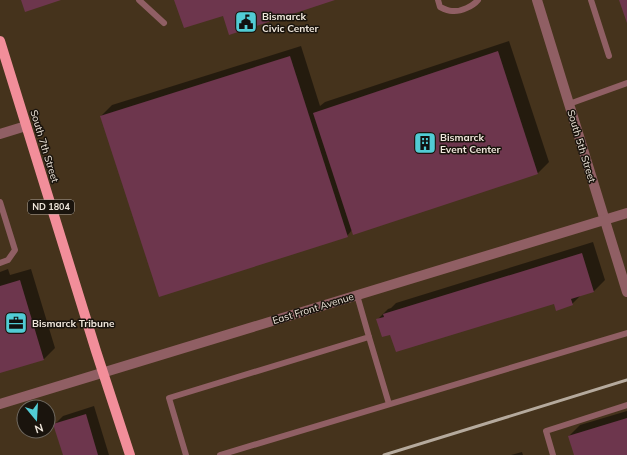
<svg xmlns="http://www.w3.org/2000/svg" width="627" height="455" viewBox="0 0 627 455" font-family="Mulish,sans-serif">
<rect width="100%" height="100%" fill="#382a19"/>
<path fill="#45331c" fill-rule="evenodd" d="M0,0H627V455H0ZM24,407H48V431H24Z"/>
<g fill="#0007">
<path d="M509,41L549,162L538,173L353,233L352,230L347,236L101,116L112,105L301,46L320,106L325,102Z"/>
<path d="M593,242L605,280L594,291L582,294L572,304L554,303L391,334L377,320L388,309L391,308L396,303Z"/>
<path d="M8,269L10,275L31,269L55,348L44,359L0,372V272Z"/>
<path d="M94,406L109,455H64L54,425L63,416Z"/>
<path d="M627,411V455H575L569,436L580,425Z"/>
<path d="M522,452L523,455H511Z"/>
</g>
<g fill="#6d364d">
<path d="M21,0H61L25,12Z"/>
<path d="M174,0H335L229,35L223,16L184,28Z"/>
<path d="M619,0H627V23Z"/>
<path d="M498,51L538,174L353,235L313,113Z"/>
<path d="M290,56L348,237L159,297L100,116Z"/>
<path d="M582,253L594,292L571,299L573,305L556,311L554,304L396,352L390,335L382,337L376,319L384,317L383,314Z"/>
<path d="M20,280L44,360L0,373V286Z"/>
<path d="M86,414L98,455H63L53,424Z"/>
<path d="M627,418V455H574L568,436Z"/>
</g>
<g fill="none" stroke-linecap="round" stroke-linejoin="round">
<g stroke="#905f64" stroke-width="6">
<path d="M139,0L164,23"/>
<path d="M438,0L440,7C444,9 448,11 452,11C461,12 473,6 478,0"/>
<path d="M591,0L609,56"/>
<path d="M569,104L627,83"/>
<path d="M0,202L15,250L8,260L0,263"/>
<path d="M369,337L389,404"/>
<path d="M186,455L169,398L369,337L357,295"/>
<path d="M220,455L627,333"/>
<path d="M553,455L546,431L627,405"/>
</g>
<path stroke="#905f64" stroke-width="10" d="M0,134L26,126"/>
<g stroke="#905f64" stroke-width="10">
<path d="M537,0L627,292"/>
<path d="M0,404L627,213"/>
</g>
<path stroke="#f28e9a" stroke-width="10" d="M0,41L96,351L130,455"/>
<path stroke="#b5aa9d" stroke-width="3" d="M384,455L627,380"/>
</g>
<defs>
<g id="civic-square" transform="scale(1.15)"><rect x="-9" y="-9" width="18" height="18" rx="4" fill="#51ccd5" stroke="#1a140d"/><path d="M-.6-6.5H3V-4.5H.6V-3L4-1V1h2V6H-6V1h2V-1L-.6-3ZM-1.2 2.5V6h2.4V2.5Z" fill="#111"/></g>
<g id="building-square" transform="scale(1.15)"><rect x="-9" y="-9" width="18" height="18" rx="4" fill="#51ccd5" stroke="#1a140d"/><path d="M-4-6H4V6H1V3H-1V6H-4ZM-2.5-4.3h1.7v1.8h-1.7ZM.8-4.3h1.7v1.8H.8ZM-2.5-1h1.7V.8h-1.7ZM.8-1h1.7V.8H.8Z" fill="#111"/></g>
<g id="office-square" transform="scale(1.15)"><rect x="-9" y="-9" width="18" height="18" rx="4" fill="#51ccd5" stroke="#1a140d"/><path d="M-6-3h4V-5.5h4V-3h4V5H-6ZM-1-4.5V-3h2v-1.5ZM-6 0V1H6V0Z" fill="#111"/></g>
</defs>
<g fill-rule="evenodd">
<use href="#civic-square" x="246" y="22"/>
<use href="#building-square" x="425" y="143"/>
<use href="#office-square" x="16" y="323"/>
</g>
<g text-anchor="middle" stroke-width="3" stroke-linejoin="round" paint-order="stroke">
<rect fill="#1a140d" stroke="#afa79d" stroke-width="1" x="28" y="200" width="46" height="14" rx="3"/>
<g font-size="9" font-weight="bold" fill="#efe6db">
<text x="51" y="210">ND 1804</text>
</g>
<g font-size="10" font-weight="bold" fill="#efe6db" stroke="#1a140d" text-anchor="start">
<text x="262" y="20">Bismarck<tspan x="262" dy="12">Civic Center</tspan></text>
<text x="440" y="141">Bismarck<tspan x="440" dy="12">Event Center</tspan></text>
<text x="32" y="327">Bismarck Tribune</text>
</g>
<g font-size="10" fill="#efe6db" stroke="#1a140d">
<text transform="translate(45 146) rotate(73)" y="4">South 7th Street</text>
<text transform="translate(582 146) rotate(73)" y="4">South 5th Street</text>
<text transform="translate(313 308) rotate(-17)" y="4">East Front Avenue</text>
</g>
</g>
<g transform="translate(36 419) rotate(162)"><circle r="19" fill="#1a140d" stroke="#6f685f"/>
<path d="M0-3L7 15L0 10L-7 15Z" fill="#51ccd5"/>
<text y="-6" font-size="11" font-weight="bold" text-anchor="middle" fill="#efe6db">N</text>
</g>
</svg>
